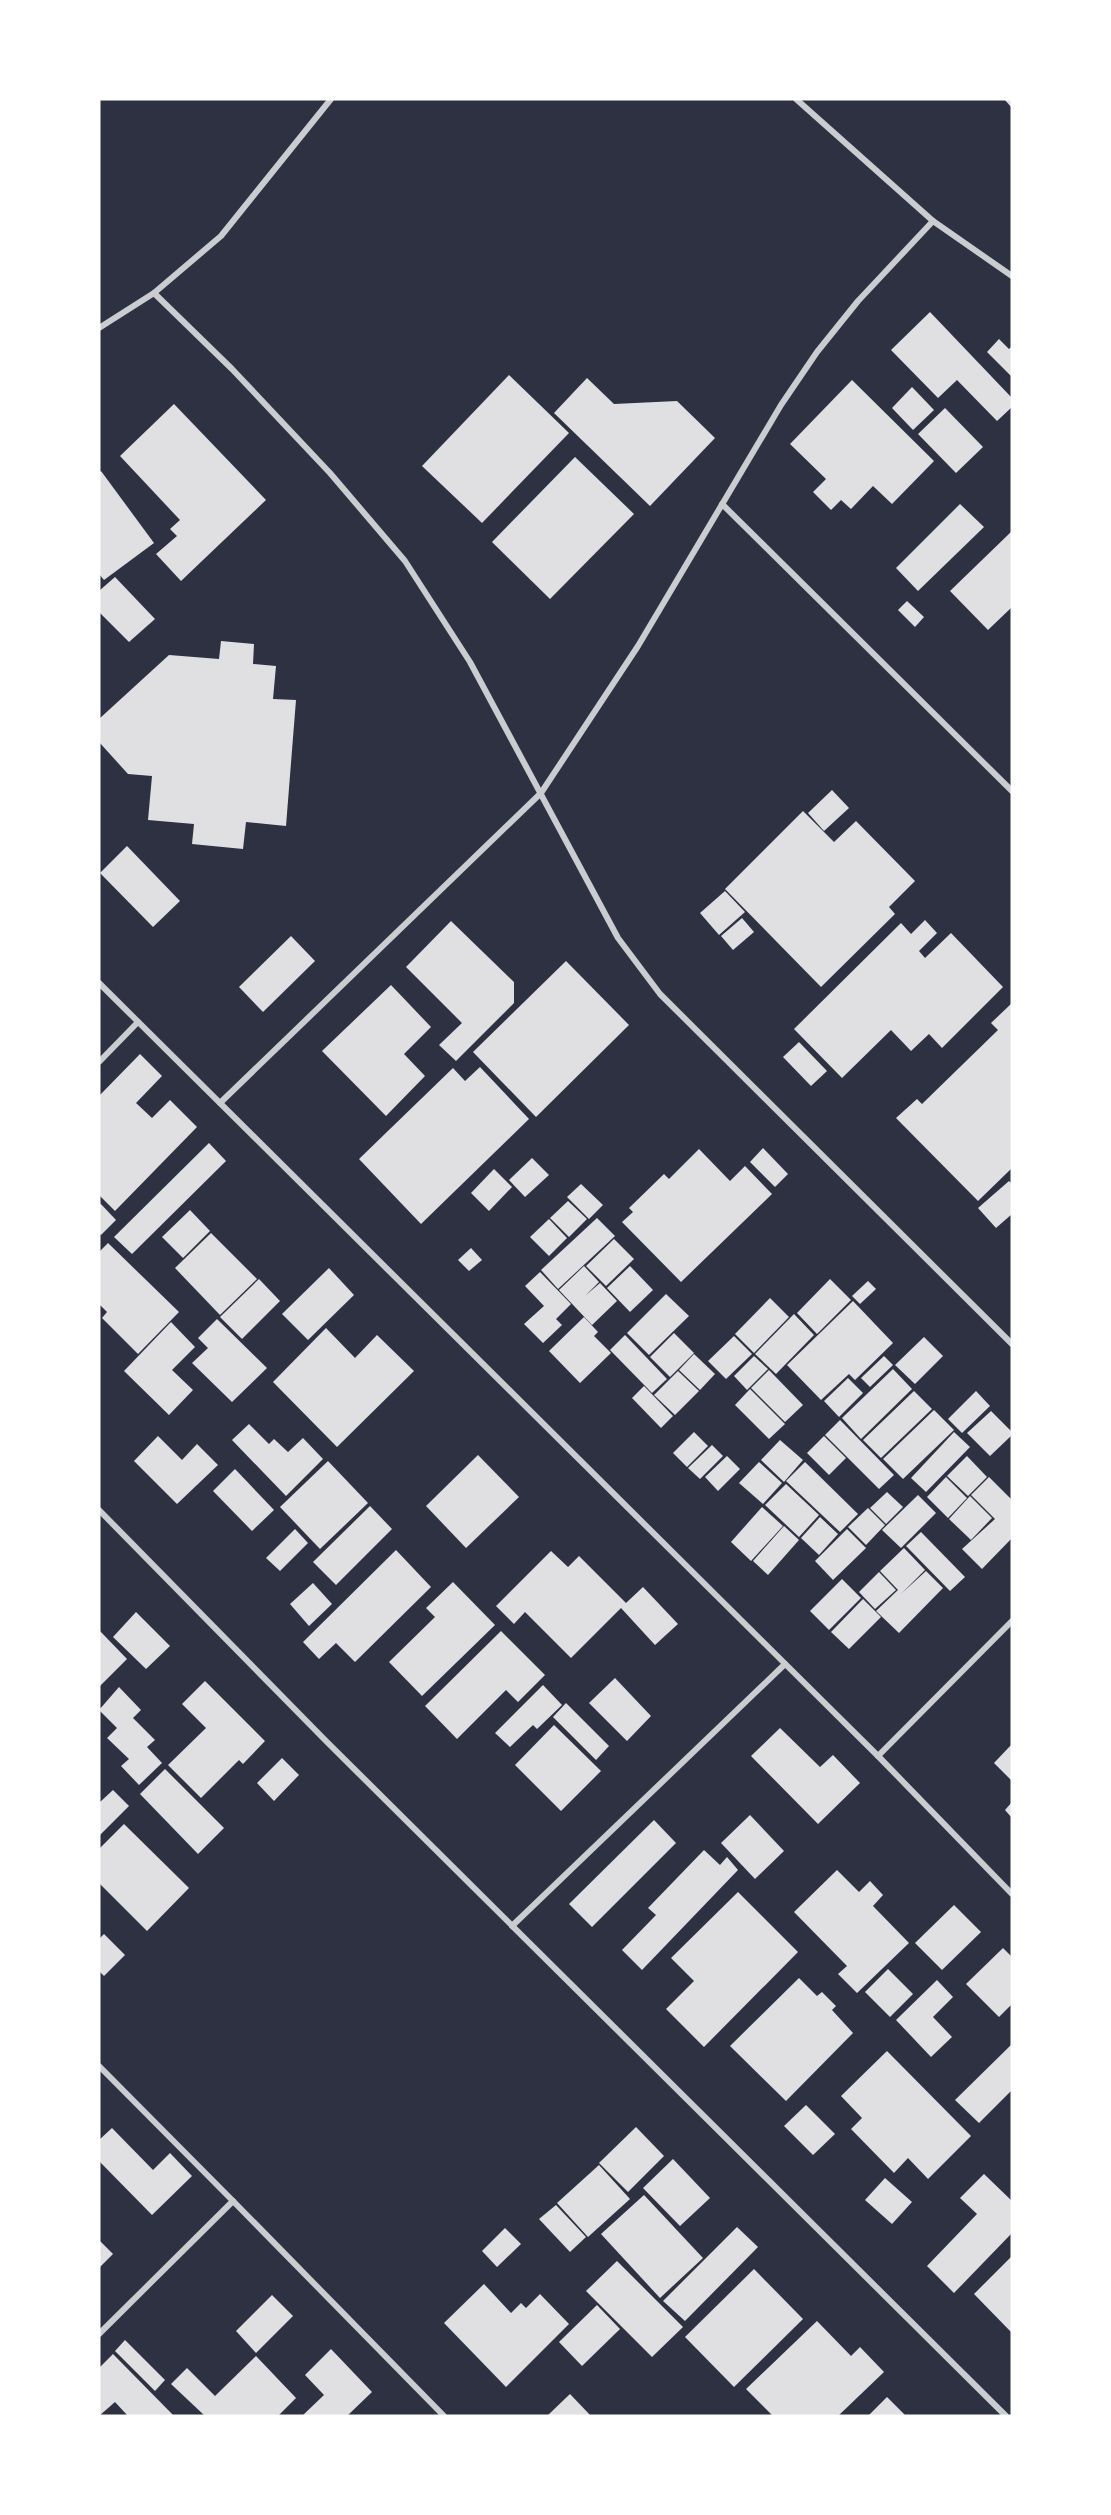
<svg xmlns="http://www.w3.org/2000/svg" width="1111" height="2515" viewBox="0 0 1111 2515" font-family="Literata,serif">
<rect width="100%" height="100%" fill="#2d3142"/>
<g fill="#e0e0e3">
<path d="M1004,99H1012V108Z"/>
<path d="M930,312L1012,398V407L997,421L957,380L938,398L891,350Z"/>
<path d="M999,339L1009,349L1012,346V377L987,352Z"/>
<path d="M509,375L569,433L482,523L422,466Z"/>
<path d="M587,378L614,404L677,401L715,438L650,506L554,413Z"/>
<path d="M852,380L934,461L892,504L873,486L851,509L841,500L831,510L813,492L826,479L790,444Z"/>
<path d="M912,387L934,410L913,430L892,408Z"/>
<path d="M174,404L266,500L181,581L156,554L177,536L170,529L180,520L120,456Z"/>
<path d="M945,408L983,447L956,473L918,434Z"/>
<path d="M575,457L634,514L550,599L492,542Z"/>
<path d="M101,471L154,543L104,580L99,574V473Z"/>
<path d="M960,504L984,527L918,591L896,568Z"/>
<path d="M1012,531V607L988,630L950,591Z"/>
<path d="M115,577L155,619L129,642L99,612V591Z"/>
<path d="M907,601L924,617L915,627L898,610Z"/>
<path d="M221,641L254,644L253,664L276,666L273,699L296,700L286,826L246,822L243,849L192,844L194,824L148,820L152,776L128,774L99,742V719L169,655L219,659Z"/>
<path d="M832,790L849,808L824,831L808,813Z"/>
<path d="M803,811L834,842L856,821L915,881L889,907L895,914L821,987L725,889Z"/>
<path d="M127,846L180,901L153,927L100,873Z"/>
<path d="M725,891L745,912L719,935L700,913Z"/>
<path d="M742,918L754,932L733,950L721,936Z"/>
<path d="M925,920L937,933L919,951L925,958L951,933L1003,987L942,1048L929,1034L911,1051L891,1030L842,1078L794,1029L901,923L911,934Z"/>
<path d="M451,921L514,982V1003L456,1061L439,1045L462,1023L406,967Z"/>
<path d="M291,936L315,961L263,1012L239,987Z"/>
<path d="M566,961L629,1025L536,1117L473,1052Z"/>
<path d="M391,985L431,1027L404,1054L425,1076L386,1116L322,1051Z"/>
<path d="M1012,1003V1168L978,1201L896,1118L917,1099L922,1104L998,1030L991,1023Z"/>
<path d="M799,1042L827,1071L811,1086L783,1057Z"/>
<path d="M140,1054L162,1076L136,1103L152,1118L170,1100L197,1127L115,1211L99,1195V1096Z"/>
<path d="M480,1067L529,1119L421,1224L359,1159L453,1068L465,1081Z"/>
<path d="M209,1143L226,1161L132,1254L114,1237Z"/>
<path d="M763,1148L788,1174L775,1187L750,1162Z"/>
<path d="M699,1149L730,1181L745,1166L772,1194L681,1282L622,1222L633,1212L629,1208L664,1174L669,1179Z"/>
<path d="M532,1158L549,1175L525,1197L509,1180Z"/>
<path d="M494,1169L512,1187L489,1211L471,1193Z"/>
<path d="M1009,1181L1012,1184V1214L996,1228L978,1208Z"/>
<path d="M581,1184L603,1205L589,1219L567,1197Z"/>
<path d="M568,1201L587,1219L569,1237L550,1218Z"/>
<path d="M99,1202L116,1220L101,1235L99,1233Z"/>
<path d="M190,1210L210,1231L183,1258L162,1237Z"/>
<path d="M597,1218L615,1236L558,1289L541,1270Z"/>
<path d="M549,1219L567,1238L549,1256L530,1237Z"/>
<path d="M211,1233L257,1279L220,1315L175,1268Z"/>
<path d="M614,1239L634,1259L606,1286L586,1266Z"/>
<path d="M108,1243L179,1312L138,1354L102,1318L107,1312L99,1304V1252Z"/>
<path d="M471,1248L482,1260L469,1271L458,1260Z"/>
<path d="M584,1266L599,1282L585,1296L600,1283L617,1301L592,1325L559,1290Z"/>
<path d="M630,1266L653,1290L630,1312L607,1288Z"/>
<path d="M329,1268L354,1295L308,1340L282,1314Z"/>
<path d="M540,1272L571,1304L556,1319L562,1325L543,1343L524,1324L544,1306L525,1286Z"/>
<path d="M259,1279L280,1301L242,1339L220,1317Z"/>
<path d="M830,1279L851,1300L817,1334L797,1313Z"/>
<path d="M868,1281L876,1289L860,1304L852,1296Z"/>
<path d="M666,1294L689,1316L649,1355L627,1333Z"/>
<path d="M770,1298L789,1317L754,1353L735,1334Z"/>
<path d="M853,1301L893,1343L855,1380L849,1374L821,1400L787,1365Z"/>
<path d="M794,1314L814,1335L776,1374L755,1354Z"/>
<path d="M584,1317L598,1332L594,1336L611,1353L580,1383L549,1351Z"/>
<path d="M217,1319L267,1368L232,1402L192,1363L208,1348L198,1338Z"/>
<path d="M171,1322L195,1347L172,1370L193,1390L169,1415L124,1371Z"/>
<path d="M326,1328L355,1358L377,1335L414,1371L337,1447L273,1382Z"/>
<path d="M674,1333L694,1353L670,1377L650,1357Z"/>
<path d="M625,1335L667,1379L652,1393L610,1350Z"/>
<path d="M734,1336L752,1354L726,1379L708,1361Z"/>
<path d="M924,1337L943,1356L915,1384L895,1365Z"/>
<path d="M694,1354L715,1374L700,1390L679,1370Z"/>
<path d="M754,1356L768,1369L747,1390L734,1376Z"/>
<path d="M884,1356L893,1365L870,1387L861,1378Z"/>
<path d="M893,1369L912,1389L861,1439L842,1418Z"/>
<path d="M769,1370L803,1405L785,1422L751,1388Z"/>
<path d="M678,1371L699,1391L675,1415L654,1395Z"/>
<path d="M848,1378L863,1393L839,1417L824,1401Z"/>
<path d="M644,1386L673,1416L661,1428L632,1398Z"/>
<path d="M750,1389L785,1424L769,1439L735,1405Z"/>
<path d="M914,1391L932,1409L881,1458L863,1440Z"/>
<path d="M976,1391L990,1406L962,1433L948,1419Z"/>
<path d="M934,1410L954,1430L903,1479L883,1459Z"/>
<path d="M991,1411L1012,1432V1435L990,1456L967,1433Z"/>
<path d="M840,1420L894,1475L879,1489L825,1435Z"/>
<path d="M249,1424L269,1444L274,1439L288,1452L303,1438L323,1459L286,1496L232,1440Z"/>
<path d="M694,1432L708,1446L687,1467L673,1453Z"/>
<path d="M954,1432L970,1447L926,1492L911,1478Z"/>
<path d="M158,1436L182,1460L197,1444L218,1465L177,1504L134,1461Z"/>
<path d="M824,1436L846,1458L829,1475L807,1453Z"/>
<path d="M780,1440L803,1460L784,1482L761,1460Z"/>
<path d="M712,1445L723,1456L700,1479L688,1468Z"/>
<path d="M478,1455L519,1497L466,1548L426,1506Z"/>
<path d="M727,1456L740,1469L718,1491L705,1477Z"/>
<path d="M967,1456L987,1477L968,1496L947,1476Z"/>
<path d="M328,1461L368,1503L320,1549L280,1507Z"/>
<path d="M759,1462L782,1483L763,1504L739,1483Z"/>
<path d="M805,1462L858,1514L840,1532L786,1481Z"/>
<path d="M235,1469L274,1510L252,1531L213,1491Z"/>
<path d="M946,1477L967,1498L948,1518L927,1497Z"/>
<path d="M989,1477L1012,1500V1538L982,1569L962,1549L995,1519L971,1495Z"/>
<path d="M786,1484L819,1515L799,1537L765,1505Z"/>
<path d="M887,1492L903,1507L886,1524L870,1508Z"/>
<path d="M918,1495L936,1513L901,1548L882,1530Z"/>
<path d="M970,1496L992,1518L971,1540L949,1519Z"/>
<path d="M370,1506L392,1529L336,1585L313,1562Z"/>
<path d="M762,1507L783,1526L751,1561L731,1542Z"/>
<path d="M868,1508L885,1525L866,1545L848,1527Z"/>
<path d="M820,1517L838,1534L819,1555L801,1538Z"/>
<path d="M784,1526L799,1540L768,1575L753,1561Z"/>
<path d="M295,1529L308,1543L280,1571L266,1558Z"/>
<path d="M847,1529L866,1548L833,1580L815,1561Z"/>
<path d="M921,1532L965,1577L950,1591L906,1546Z"/>
<path d="M904,1548L925,1570L901,1594L926,1571L943,1588L899,1633L876,1611L898,1590L880,1571Z"/>
<path d="M396,1550L431,1587L355,1662L336,1643L319,1659L303,1642Z"/>
<path d="M551,1551L568,1567L579,1556L626,1603L643,1587L678,1624L655,1645L621,1608L571,1658L525,1612L514,1624L496,1606Z"/>
<path d="M879,1572L896,1590L875,1609L859,1592Z"/>
<path d="M842,1579L861,1598L829,1630L810,1611Z"/>
<path d="M453,1582L495,1625L422,1696L389,1662L435,1617L426,1608Z"/>
<path d="M313,1583L332,1604L309,1626L290,1604Z"/>
<path d="M863,1599L881,1617L849,1649L831,1632Z"/>
<path d="M136,1612L170,1646L146,1669L113,1637Z"/>
<path d="M99,1630L127,1659L99,1687Z"/>
<path d="M501,1631L545,1675L518,1702L506,1690L457,1739L425,1706Z"/>
<path d="M615,1678L651,1716L627,1741L589,1703Z"/>
<path d="M205,1681L265,1741L243,1764L239,1760L201,1798L168,1765L206,1728L182,1704Z"/>
<path d="M543,1685L562,1705L537,1729L533,1725L510,1747L495,1733Z"/>
<path d="M119,1687L141,1710L133,1718L155,1740L147,1747L162,1763L139,1785L121,1766L129,1759L107,1738L117,1728L99,1710Z"/>
<path d="M566,1703L609,1746L596,1760L553,1717Z"/>
<path d="M554,1725L601,1771L561,1811L515,1765Z"/>
<path d="M780,1728L820,1767L833,1755L860,1783L818,1824L751,1756Z"/>
<path d="M1012,1744V1781L994,1763Z"/>
<path d="M282,1758L299,1775L274,1801L257,1783Z"/>
<path d="M165,1769L224,1828L198,1854L140,1794Z"/>
<path d="M113,1790L129,1806L99,1836V1801L100,1802Z"/>
<path d="M1012,1802V1818L1005,1810Z"/>
<path d="M750,1815L784,1851L755,1879L721,1843Z"/>
<path d="M654,1820L676,1843L592,1927L569,1904Z"/>
<path d="M124,1824L189,1888L147,1931L99,1883V1849Z"/>
<path d="M704,1850L720,1865L727,1857L738,1870L642,1970L622,1950L656,1915L648,1908Z"/>
<path d="M837,1870L859,1892L870,1881L883,1895L873,1906L909,1943L857,1993L838,1974L847,1966L794,1912Z"/>
<path d="M738,1892L798,1952L704,2047L666,2009L694,1981L671,1958Z"/>
<path d="M954,1905L981,1932L942,1970L915,1943Z"/>
<path d="M104,1934L125,1955L104,1976L99,1971V1939Z"/>
<path d="M1003,1948L1012,1957V2004L999,2017L966,1984Z"/>
<path d="M888,1969L913,1994L890,2017L865,1992Z"/>
<path d="M799,1978L817,1996L822,1992L836,2006L832,2010L853,2033L786,2101L730,2046Z"/>
<path d="M937,1980L953,1997L933,2017L952,2037L931,2057L896,2020Z"/>
<path d="M1012,2044V2090L979,2123L955,2100Z"/>
<path d="M887,2051L971,2136L928,2179L908,2158L894,2173L851,2129L862,2118L841,2096Z"/>
<path d="M806,2105L835,2134L813,2155L784,2126Z"/>
<path d="M636,2127L664,2156L628,2192L599,2163Z"/>
<path d="M112,2128L153,2170L170,2153L192,2176L152,2215L99,2161V2140Z"/>
<path d="M673,2159L710,2198L680,2226L643,2188Z"/>
<path d="M599,2165L630,2199L588,2237L557,2203Z"/>
<path d="M984,2174L1012,2201V2233L954,2293L927,2266L977,2214L960,2198Z"/>
<path d="M885,2178L912,2202L892,2224L865,2200Z"/>
<path d="M644,2195L703,2258L660,2298L601,2234Z"/>
<path d="M556,2205L586,2237L570,2252L539,2219Z"/>
<path d="M737,2227L758,2247L685,2321L663,2301Z"/>
<path d="M505,2228L521,2244L497,2267L482,2251Z"/>
<path d="M99,2240L113,2254L99,2268Z"/>
<path d="M1012,2256V2333L974,2294Z"/>
<path d="M617,2261L683,2327L652,2357L586,2291Z"/>
<path d="M754,2269L803,2319L734,2387L685,2337Z"/>
<path d="M484,2284L511,2313L521,2303L526,2308L540,2294L569,2324L506,2387L444,2323Z"/>
<path d="M272,2295L293,2316L256,2353L236,2331Z"/>
<path d="M597,2305L620,2329L582,2366L559,2342Z"/>
<path d="M817,2321L851,2356L860,2347L884,2372L838,2416H773L746,2389Z"/>
<path d="M125,2340L165,2380L155,2391L115,2351Z"/>
<path d="M331,2349L372,2392L347,2416H302L324,2395L305,2375Z"/>
<path d="M113,2354L174,2416H128L115,2402L99,2416V2368Z"/>
<path d="M256,2356L296,2398L278,2416H205L171,2384L187,2368L215,2396Z"/>
<path d="M570,2394L591,2416H547Z"/>
<path d="M887,2397L906,2416H868Z"/>
</g>
<g fill="none" stroke-linecap="round" stroke-linejoin="round">
<g stroke="#caccd0" stroke-width="6">
<path d="M796,99L933,221L1012,276"/>
<path d="M154,293L221,236L331,99"/>
<path d="M99,328L154,293L232,369L330,473L405,561L470,662L618,938L660,994L1012,1344"/>
<path d="M722,504L1012,791"/>
<path d="M99,983L878,1756L1012,1894"/>
<path d="M99,1062L138,1022"/>
<path d="M220,1103L541,793L638,646L781,405L817,352L858,301L933,221"/>
<path d="M99,1510L326,1741L1006,2416"/>
<path d="M878,1756L1012,1621"/>
<path d="M512,1926L785,1664"/>
<path d="M99,2066L233,2201L99,2334"/>
<path d="M233,2201L444,2416"/>
</g>
</g>
<rect width="1111" height="2515" fill="none" stroke="#ffffff" stroke-width="201"/>
</svg>
